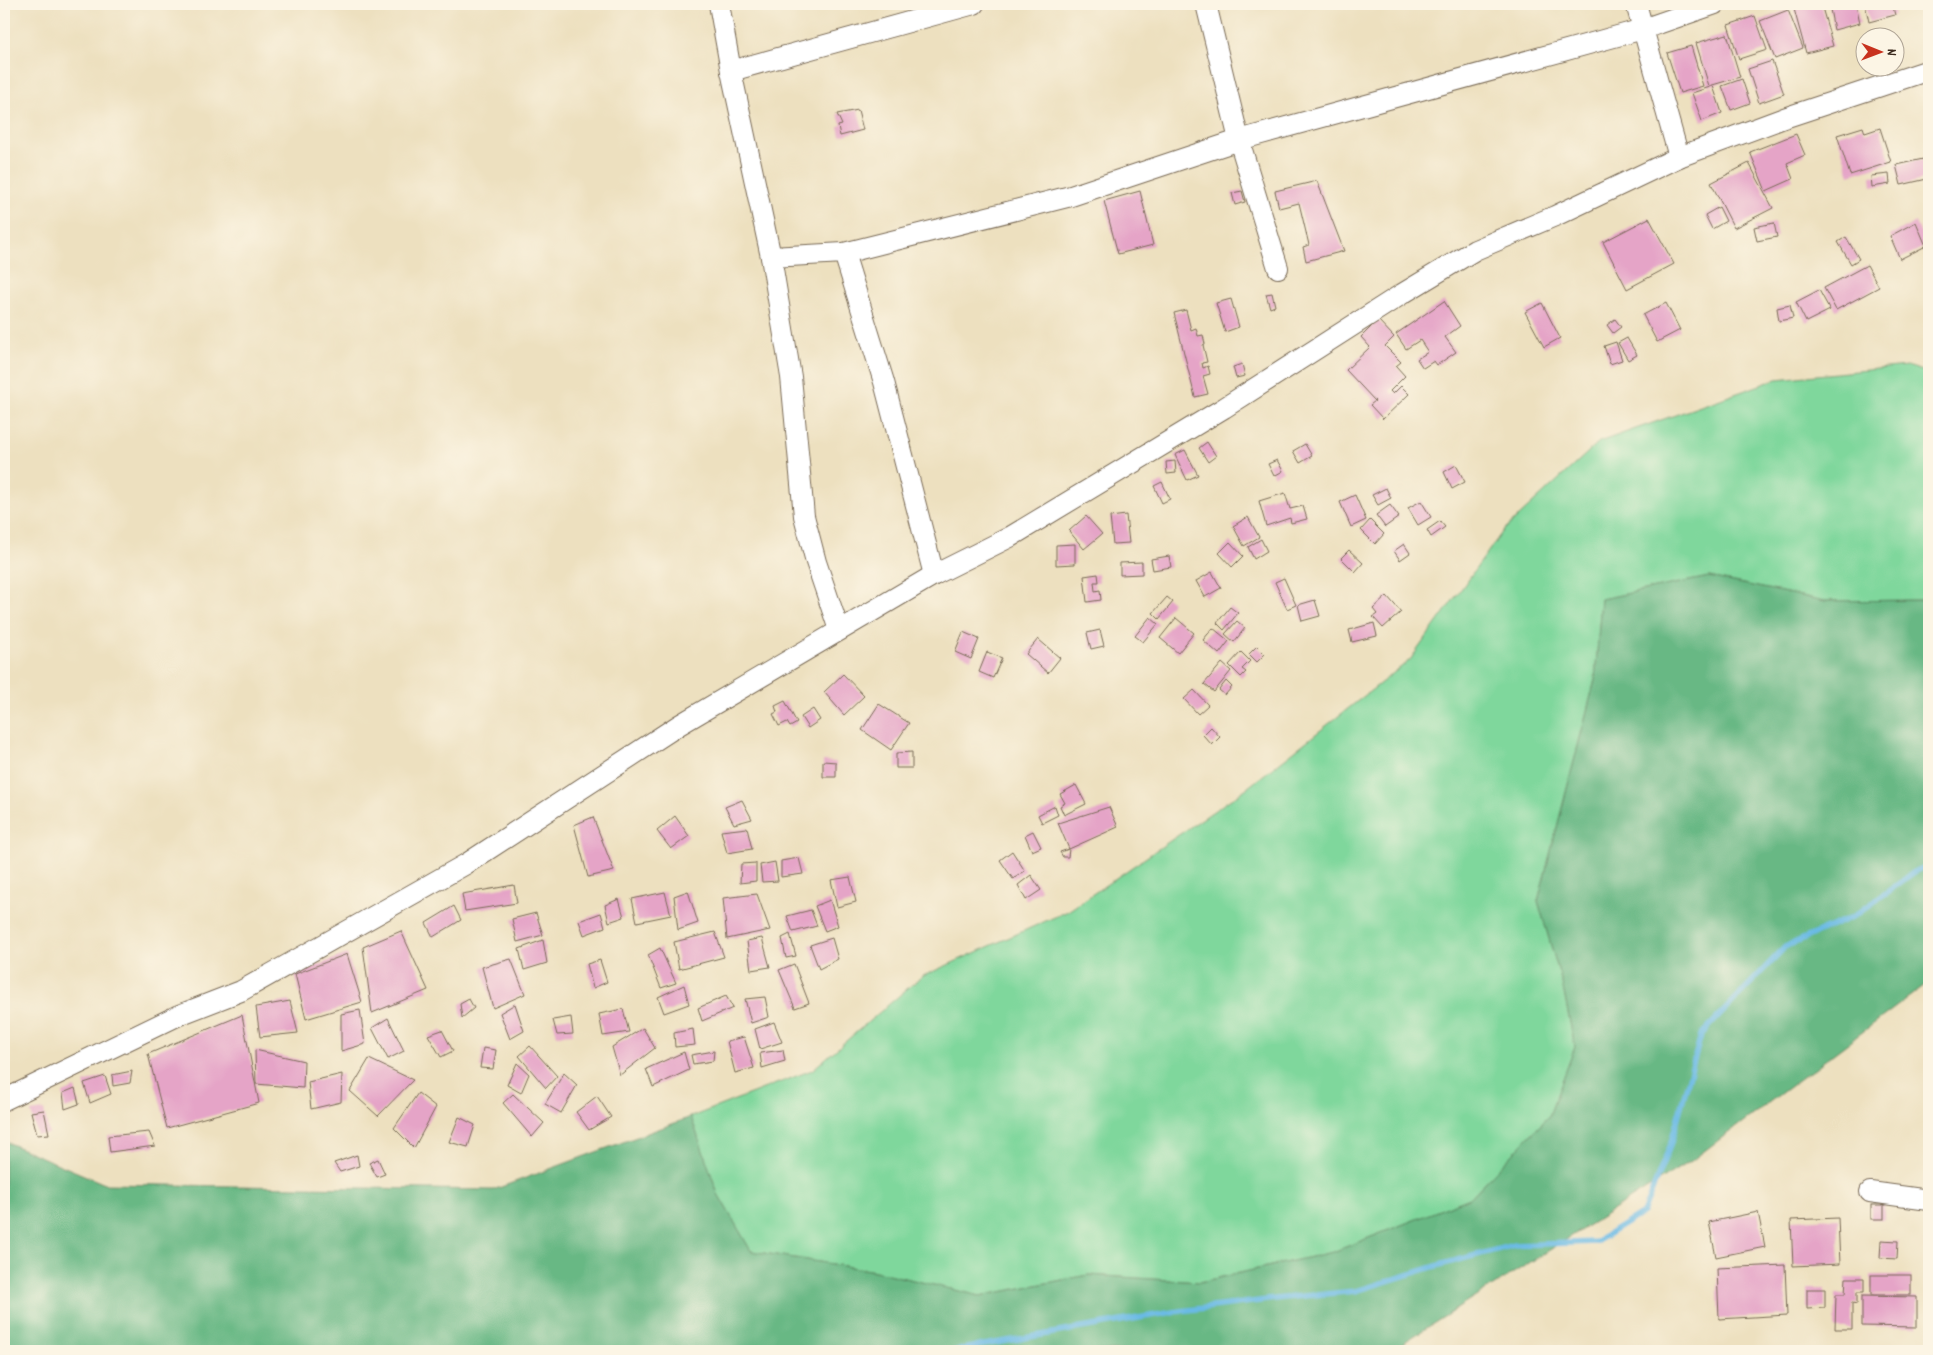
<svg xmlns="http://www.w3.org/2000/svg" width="1933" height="1355" viewBox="0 0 1933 1355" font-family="Dekko,sans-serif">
<rect width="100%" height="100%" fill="#fcf5e5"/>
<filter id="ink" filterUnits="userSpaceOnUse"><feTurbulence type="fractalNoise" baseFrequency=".02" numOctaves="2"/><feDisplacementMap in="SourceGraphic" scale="10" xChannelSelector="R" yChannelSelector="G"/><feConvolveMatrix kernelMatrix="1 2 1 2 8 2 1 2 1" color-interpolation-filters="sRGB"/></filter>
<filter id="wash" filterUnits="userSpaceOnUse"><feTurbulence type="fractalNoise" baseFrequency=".0096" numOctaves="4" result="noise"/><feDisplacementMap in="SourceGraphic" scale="20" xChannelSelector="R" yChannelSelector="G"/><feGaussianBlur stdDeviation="1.12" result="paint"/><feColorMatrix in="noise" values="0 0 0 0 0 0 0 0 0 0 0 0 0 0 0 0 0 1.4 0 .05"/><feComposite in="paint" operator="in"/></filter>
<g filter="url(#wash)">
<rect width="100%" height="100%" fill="#ede0bf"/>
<path fill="#7fd79c" stroke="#5d805d" d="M1907,366L1929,373V600L1825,601L1709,577L1601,599L1595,680L1538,901L1562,983L1575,1047L1549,1116L1470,1198L1333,1252L1200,1282L1088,1275L980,1296L875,1271L751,1251L718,1194L691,1117L812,1070L921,977L1068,911L1247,788L1410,660L1503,531L1599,442L1777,379Z"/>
<path fill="#67b884" stroke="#517151" d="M1709,577L1825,601L1929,600V982L1695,1158L1398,1346L1397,1351H4V1141L105,1184L493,1190L691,1117L718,1194L751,1251L875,1271L980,1296L1088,1275L1200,1282L1333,1252L1470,1198L1549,1116L1575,1047L1562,983L1538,901L1595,680L1601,599Z"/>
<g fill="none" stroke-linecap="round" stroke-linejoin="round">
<path stroke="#69bae5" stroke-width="5.5" d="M955,1351L967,1348L1173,1312L1283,1298L1356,1291L1436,1266L1514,1245L1596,1242L1643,1213L1670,1146L1701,1035L1785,947L1856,915L1917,870L1929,866"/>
</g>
<g id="blocks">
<g fill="#e5a4c7">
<path d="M1814,4H1821L1833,46L1806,53L1794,9Z"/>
<path d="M1829,4H1856L1860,23L1834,30Z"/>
<path d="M1865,4H1892L1895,15L1869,22Z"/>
<path d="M1788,10L1803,48L1775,59L1760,21Z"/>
<path d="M1755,16L1767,50L1739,59L1728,25Z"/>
<path d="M1727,34L1740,77L1709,86L1696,43Z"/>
<path d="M1691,46L1703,86L1680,93L1667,53Z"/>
<path d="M1772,61L1784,94L1759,103L1748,69Z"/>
<path d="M1742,79L1750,103L1731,110L1722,86Z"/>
<path d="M1713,86L1722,113L1702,121L1692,93Z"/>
<path d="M858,110L863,130L840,136L838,126L842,125L837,114Z"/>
<path d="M1863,127L1865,133L1880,128L1891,162L1850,175L1837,135Z"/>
<path d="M1796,134L1805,155L1787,163L1793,179L1766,191L1750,152Z"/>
<path d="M1923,159L1927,179L1901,185L1896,165Z"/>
<path d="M1749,163L1773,208L1734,228L1711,183Z"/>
<path d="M1889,174L1890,184L1872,187L1871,176Z"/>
<path d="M1317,181L1344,251L1306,261L1303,247L1309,245L1299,203L1279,208L1275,191Z"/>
<path d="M1140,191L1153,245L1118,254L1104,201Z"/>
<path d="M1242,191L1245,202L1235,205L1232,193Z"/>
<path d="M1719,207L1726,221L1712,229L1705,215Z"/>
<path d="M1649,218L1674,264L1627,289L1603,242Z"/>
<path d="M1916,222L1926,246L1900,259L1890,236Z"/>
<path d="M1774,223L1777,237L1757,241L1754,227Z"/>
<path d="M1846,237L1859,259L1851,264L1838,242Z"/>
<path d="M1867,265L1879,287L1836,310L1824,288Z"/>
<path d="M1819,290L1830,310L1806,322L1796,302Z"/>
<path d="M1272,293L1275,306L1270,308L1266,294Z"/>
<path d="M1231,299L1239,327L1225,332L1216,303Z"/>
<path d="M1444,301L1460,326L1445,337L1456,352L1437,365L1434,361L1423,368L1417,359L1428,352L1420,340L1406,349L1396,334Z"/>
<path d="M1542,303L1560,338L1544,347L1525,312Z"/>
<path d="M1666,303L1680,330L1657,342L1643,315Z"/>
<path d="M1790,305L1793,318L1779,321L1777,308Z"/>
<path d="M1186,310L1191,330L1196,328L1198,336L1203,335L1205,344L1203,345L1207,362L1202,363L1203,368L1208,366L1210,374L1203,376L1208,394L1195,397L1174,313Z"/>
<path d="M1615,319L1621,327L1613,333L1607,325Z"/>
<path d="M1378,320L1394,337L1385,346L1401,362L1396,366L1405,376L1390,391L1393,394L1401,386L1409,394L1383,419L1370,405L1375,401L1346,370L1370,347L1361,337Z"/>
<path d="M1627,338L1637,355L1628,360L1618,343Z"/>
<path d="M1616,342L1622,360L1610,364L1604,346Z"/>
<path d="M1242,364L1245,376L1236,378L1233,367Z"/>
<path d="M1207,442L1216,456L1208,462L1199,448Z"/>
<path d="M1305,444L1312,456L1300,463L1293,451Z"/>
<path d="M1185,450L1198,475L1187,480L1175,455Z"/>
<path d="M1277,460L1283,471L1274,476L1268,464Z"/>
<path d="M1175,461L1176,473L1167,474L1166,462Z"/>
<path d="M1456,465L1465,482L1452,489L1444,472Z"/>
<path d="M1162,482L1170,499L1162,503L1154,486Z"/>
<path d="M1386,488L1391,498L1378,505L1372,495Z"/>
<path d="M1285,493L1290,509L1303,506L1307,519L1291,523L1290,518L1266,526L1259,501Z"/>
<path d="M1355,495L1366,520L1351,527L1340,502Z"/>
<path d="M1421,501L1431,517L1418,525L1408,508Z"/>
<path d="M1390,505L1399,517L1385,527L1376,515Z"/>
<path d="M1126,515L1129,543L1113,544L1110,517Z"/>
<path d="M1086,516L1102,534L1084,549L1069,531Z"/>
<path d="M1248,517L1259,537L1244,546L1233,526Z"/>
<path d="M1370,520L1384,534L1375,544L1361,530Z"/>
<path d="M1440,521L1445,527L1431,537L1427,530Z"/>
<path d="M1261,539L1267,551L1254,559L1248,547Z"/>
<path d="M1230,542L1243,556L1232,567L1219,553Z"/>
<path d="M1075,544V564L1056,565V545Z"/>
<path d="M1404,544L1410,553L1400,560L1394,551Z"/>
<path d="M1349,550L1363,563L1355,572L1341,558Z"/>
<path d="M1169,556L1171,567L1153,570L1151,559Z"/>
<path d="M1142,562V574L1120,575V563Z"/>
<path d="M1212,572L1221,588L1205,597L1196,581Z"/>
<path d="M1098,574L1099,582H1094L1095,591L1100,590L1101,600L1087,602L1084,576Z"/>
<path d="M1284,578L1296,605L1287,609L1275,582Z"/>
<path d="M1387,596L1401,612L1383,628L1373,617L1377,614L1373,609Z"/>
<path d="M1167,597L1173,602L1159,619L1153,613Z"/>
<path d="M1315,600L1320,616L1302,621L1298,605Z"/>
<path d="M1230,607L1238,613L1224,630L1217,623Z"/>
<path d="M1150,617L1158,624L1143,642L1135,636Z"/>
<path d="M1176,618L1194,633L1178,653L1160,638Z"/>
<path d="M1237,621L1245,628L1234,642L1225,634Z"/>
<path d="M1374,623L1377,636L1352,642L1349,630Z"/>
<path d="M1213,628L1229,641L1219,654L1203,640Z"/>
<path d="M1100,630L1104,646L1091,649L1087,633Z"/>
<path d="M963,632L979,639L971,659L955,652Z"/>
<path d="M1038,639L1060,658L1048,673L1026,654Z"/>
<path d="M1257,646L1265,654L1257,662L1249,654Z"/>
<path d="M987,652L1002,658L993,678L979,672Z"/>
<path d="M1241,652L1250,661L1242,669L1246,672L1241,677L1229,665Z"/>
<path d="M1222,663L1231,671L1214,692L1204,684Z"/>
<path d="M843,674L864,696L844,715L824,692Z"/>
<path d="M1226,681L1232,687L1225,695L1219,690Z"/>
<path d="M1194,690L1208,705L1198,714L1184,699Z"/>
<path d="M785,701L797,723L790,727L787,722L779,726L773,714L777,712L775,706Z"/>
<path d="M879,704L909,723L891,750L862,730Z"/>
<path d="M813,709L820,720L808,728L801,717Z"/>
<path d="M1211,727L1220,737L1212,745L1203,735Z"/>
<path d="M912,752V768H896V753Z"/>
<path d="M823,761L836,762V777H823Z"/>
<path d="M1076,785L1086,804L1064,815L1060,806L1065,803L1060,794Z"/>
<path d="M742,800L752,819L734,824L725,807Z"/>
<path d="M1055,806L1058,815L1042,823L1038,815Z"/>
<path d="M1109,807L1118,827L1069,849L1068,857H1063L1060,852L1069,849L1058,823Z"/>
<path d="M675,816L689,836L671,849L657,831Z"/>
<path d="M593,817L614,871L588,877L574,825Z"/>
<path d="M747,828L752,849L727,853L721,831Z"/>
<path d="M1033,831L1041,847L1032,851L1025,835Z"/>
<path d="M1012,851L1025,871L1013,879L1000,860Z"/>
<path d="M799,858L803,874L781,877V861Z"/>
<path d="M775,862L778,881L762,882L760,865Z"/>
<path d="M756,863V881L740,883L741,864Z"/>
<path d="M1031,875L1041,890L1026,900L1018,885Z"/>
<path d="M850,877L856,902L837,907L831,880Z"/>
<path d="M514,885L517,903L465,911L462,894Z"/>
<path d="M688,891L698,923L678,930L674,896Z"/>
<path d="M665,892L671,915L637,922L632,899Z"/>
<path d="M757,894L770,930L727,939L723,898Z"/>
<path d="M619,899L624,917L609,922L605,905Z"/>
<path d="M830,900L838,926L825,931L815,906Z"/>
<path d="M454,906L461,920L433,937L426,923Z"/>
<path d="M811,910L817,926L793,932L787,916Z"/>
<path d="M536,913L543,935L517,942L512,919Z"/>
<path d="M601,913L605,927L584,935L579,921Z"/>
<path d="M401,931L428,990L372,1013L363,947Z"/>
<path d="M715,932L724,957L679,969L674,942Z"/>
<path d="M790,934L796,956L786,958L782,938Z"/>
<path d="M762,938L770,967L751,970L747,941Z"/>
<path d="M832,938L838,959L819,969L810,945Z"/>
<path d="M543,940L547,963L524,970L519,949Z"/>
<path d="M660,948L676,983L661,988L648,955Z"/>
<path d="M347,954L362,1002L306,1019L295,974Z"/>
<path d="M511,959L525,994L493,1008L482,967Z"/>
<path d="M600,960L607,982L593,988L587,964Z"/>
<path d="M794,964L809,1003L795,1008L779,970Z"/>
<path d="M684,985L689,1004L664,1013L658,997Z"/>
<path d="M726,996L733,1008L702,1021L698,1008Z"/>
<path d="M765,997L769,1017L751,1023L745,999Z"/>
<path d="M469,999L474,1008L462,1018L460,1004Z"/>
<path d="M290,1001L298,1033L260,1037L256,1007Z"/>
<path d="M515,1004L524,1031L510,1039L500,1013Z"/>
<path d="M623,1009L629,1032L603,1036L599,1014Z"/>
<path d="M360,1010L365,1044L341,1051V1014Z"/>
<path d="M242,1015L259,1103L167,1128L148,1054Z"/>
<path d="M571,1017L573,1034L557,1035L553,1020Z"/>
<path d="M388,1018L404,1051L388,1059L372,1028Z"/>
<path d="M774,1022L782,1042L760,1049L755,1029Z"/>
<path d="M643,1028L655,1048L620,1075L612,1047Z"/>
<path d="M693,1029L695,1045L675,1047L674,1033Z"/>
<path d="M442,1030L453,1051L441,1057L428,1035Z"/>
<path d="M744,1037L754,1068L735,1073L727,1041Z"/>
<path d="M530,1046L557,1076L546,1088L519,1056Z"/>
<path d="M483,1048L496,1050L493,1069L480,1068Z"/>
<path d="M255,1050L304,1061L303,1088L256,1084Z"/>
<path d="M783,1050L785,1061L762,1068L760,1053Z"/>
<path d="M714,1051L713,1061L693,1064L691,1055Z"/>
<path d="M684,1052L689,1070L653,1087L646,1069Z"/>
<path d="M369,1059L413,1080L378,1116L350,1091Z"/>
<path d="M517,1063L529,1074L521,1093L507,1085Z"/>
<path d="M132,1071L130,1083L113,1086L112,1075Z"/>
<path d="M564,1073L577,1085L561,1113L545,1104Z"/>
<path d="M342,1074L341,1102L311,1109L308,1082Z"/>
<path d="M105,1076L111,1094L90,1103L84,1083Z"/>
<path d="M75,1088L79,1104L65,1109L63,1093Z"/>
<path d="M418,1093L436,1107L414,1148L394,1128Z"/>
<path d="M513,1094L544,1123L532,1137L503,1103Z"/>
<path d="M597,1096L611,1117L589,1130L576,1112Z"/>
<path d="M44,1110L49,1134L37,1135L31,1112Z"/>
<path d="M459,1117L475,1125L468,1147L449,1142Z"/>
<path d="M149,1132L155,1146L110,1152L108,1136Z"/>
<path d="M357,1155L359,1166L340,1172L334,1163Z"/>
<path d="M378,1159L385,1174L377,1177L369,1163Z"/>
<rect x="1871" y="1205" width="13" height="14"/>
<path d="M1758,1212L1765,1247L1716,1257L1709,1222Z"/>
<path d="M1838,1218L1840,1264L1793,1266L1791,1220Z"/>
<path d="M1881,1240L1898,1241L1897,1259L1880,1258Z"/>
<path d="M1785,1265L1787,1315L1719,1319L1717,1268Z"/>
<rect x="1871" y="1275" width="40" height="20"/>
<path d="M1846,1278H1864V1292H1857V1304L1852,1303V1329H1835L1836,1294H1845Z"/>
<path d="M1807,1289H1825V1308L1807,1309Z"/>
<path d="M1862,1296L1917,1297V1327L1862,1326Z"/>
</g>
</g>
</g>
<g filter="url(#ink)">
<use href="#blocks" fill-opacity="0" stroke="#796a56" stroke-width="1"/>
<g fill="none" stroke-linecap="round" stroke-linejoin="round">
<g stroke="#796a56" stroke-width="22">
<g id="minor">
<path d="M719,4L731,71L771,257L791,377L804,516L816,562L839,630"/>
<path d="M1206,4L1239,140L1278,268"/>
<path d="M1636,4L1679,157"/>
<path d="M731,71L974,4"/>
<path d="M844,253L884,382L934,575"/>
<path d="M771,257L844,253L1071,196L1239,140L1643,29L1715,4"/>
<path d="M4,1100L179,1015L241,991L466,864L679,725L934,575L1010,537L1224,408L1402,294L1475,250L1555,216L1679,157L1784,118L1929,70"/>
<path d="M1870,1192L1929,1200"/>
</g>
</g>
<use href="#minor" stroke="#fff" stroke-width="20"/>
</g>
</g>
<rect width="1933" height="1355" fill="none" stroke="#fcf5e5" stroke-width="20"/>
<g transform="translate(1880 52) rotate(91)"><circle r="24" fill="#fcf5e5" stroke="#afa495"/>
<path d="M0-4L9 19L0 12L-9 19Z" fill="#c8321e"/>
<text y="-8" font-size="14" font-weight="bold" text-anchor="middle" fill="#3b2a1e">N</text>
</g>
</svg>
